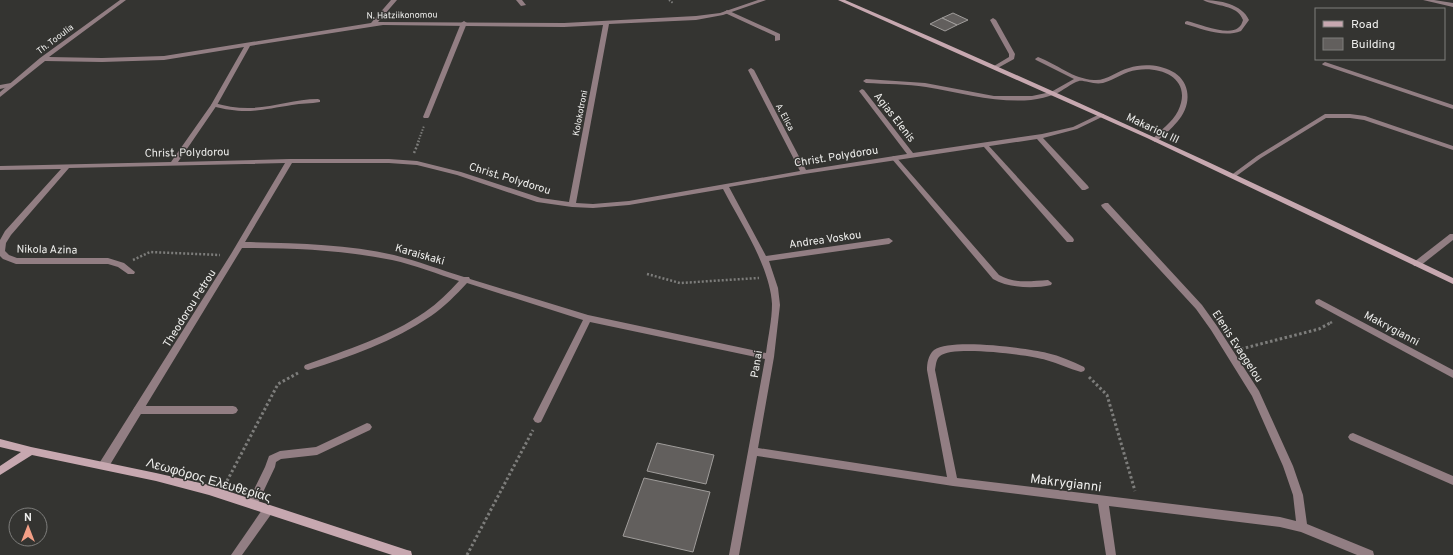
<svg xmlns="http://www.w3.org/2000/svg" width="1453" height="555" viewBox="0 0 1453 555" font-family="Overpass,sans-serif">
<rect width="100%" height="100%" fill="#343431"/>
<g fill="#625f5d" stroke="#a09d9b">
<path d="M953,13L968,20L957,25L942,18Z"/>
<path d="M942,18L957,25L945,31L930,24Z"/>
<path d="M657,443L714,455L706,484L647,471Z"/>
<path d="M644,478L710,492L693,552L623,536Z"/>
</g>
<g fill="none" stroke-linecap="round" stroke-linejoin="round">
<g stroke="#7d7d7b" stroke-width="2" stroke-dasharray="1.5 1.5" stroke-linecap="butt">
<path d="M669,0L673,3"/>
<path d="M418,142L424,126"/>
</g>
<g stroke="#7d7d7b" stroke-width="2.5" stroke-dasharray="2 2" stroke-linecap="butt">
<path d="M414,153L419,141"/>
<path d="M133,260L150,252L220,255"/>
<path d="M647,274L680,283L759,278"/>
<path d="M1330,323L1332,322"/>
</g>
<g stroke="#7d7d7b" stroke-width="3" stroke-dasharray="2.5 2.5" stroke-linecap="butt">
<path d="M1241,349L1319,329L1332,322"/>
<path d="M1089,377L1107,395L1135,491"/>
<path d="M227,481L278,384L298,373"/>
<path d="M467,555L533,430"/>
</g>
<g fill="#927e83" fill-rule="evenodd">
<path d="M516,0H522L526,5L521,6Z"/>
<path d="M727,10L780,34V40L775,41V36L725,13L724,12Z"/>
<path d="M993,18L996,20L1015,54L1014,59L996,69L993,67L994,66L1009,57V54L990,20Z"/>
<path d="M464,21L467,23L429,117L428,118H424L423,117L461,23Z"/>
<path d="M1038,57C1057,64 1073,79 1094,80C1107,81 1117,71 1129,68C1149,61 1183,67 1187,91C1191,113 1172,128 1157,141L1155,142L1152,140C1160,130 1172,123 1178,111C1193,80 1163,66 1137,70C1125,71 1115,80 1103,83C1094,85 1084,80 1079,81C1071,83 1063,91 1055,94C1048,97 1039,99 1031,100C996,103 961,93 926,87C907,84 886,84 866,83L863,81L866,79L925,83L994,96H1032L1051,92L1074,79L1036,60L1035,59Z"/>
<path d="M11,83L14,85L13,86L0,89V85Z"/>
<path d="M318,99L320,100V102C311,104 301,103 292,105C260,110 245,115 212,106L211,105L214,103C225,106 236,108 248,108C271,108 294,99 318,99Z"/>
<path d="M1325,114H1350L1365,116L1453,146V150L1364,120L1350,118H1326L1261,158L1235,177H1231L1230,176L1257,156Z"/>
<path d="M986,144L988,145L1073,238L1074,240L1073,242H1067L984,147V145Z"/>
<path d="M894,156L896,157L999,275C1014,284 1031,281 1048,280L1052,283L1051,285C1034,289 1008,288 993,279L892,159V157Z"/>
<path d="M138,406H233L236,407L238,410L236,413L233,414H138L135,413L133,410L135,407Z"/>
<path d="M367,423L370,424L372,427L370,430L317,455L281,459L276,462L275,467L256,507L252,509L248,507L247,504L265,467L269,456L280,451L316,447Z"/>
<path d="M1353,433L1453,476V485L1350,440L1348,437L1350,434Z"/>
<path d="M268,505L272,507L273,510L272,513L242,555H231L264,507Z"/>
</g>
<g fill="#927e83" fill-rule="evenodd">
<path d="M120,0H126L49,57L102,58L164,56L371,23L391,0H397L378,22L564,23L696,16L720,13L758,0H766L723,15L696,20L609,24L576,203L593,204L629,201L800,171L748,70L751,68L754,70L806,170L907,154L859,91L862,89L864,90L913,153L1042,134L1073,127L1100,114H1104V116L1077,129L1043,138L1088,186L1089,188L1085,190H1082L1037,139L804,174L729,187L766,256L889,238L893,241L889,244L769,261L778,288L780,305L774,357L758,448L947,477L927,370C927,364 928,355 934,350C952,338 1025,348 1047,353C1060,356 1072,361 1084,367L1085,369L1084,371L1081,372C1069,369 1058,363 1046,360C1029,355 953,345 940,356C936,359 936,365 935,370L957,478L1280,517L1296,521L1293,495L1283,466L1252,396L1211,330L1196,309L1102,207L1101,205L1105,203H1108L1202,305L1217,326L1259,391L1293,466L1303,495L1307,524L1373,551L1374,555H1357L1301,532L1280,527L1109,506L1116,555H1106L1098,504L953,486L757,456L739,555H729L765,359L590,322L541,422L538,423L535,422L533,419L583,320L467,283C456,295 444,307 431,316C394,341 350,357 308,370L305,369L304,367L305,365C346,350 389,337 425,312C438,303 449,292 459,281C437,274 415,265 392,260C343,250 292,248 242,248L108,468L104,469L100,468L99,465L100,462L231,254L285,163L69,168L11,235L6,243L5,251L9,255L17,258H108L124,263L135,272L134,274H128L118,267L108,264H16L3,259L0,256V240L5,231L61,169L0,170V166L171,162L211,105L244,47L164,60L102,62L45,61L0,97V92L40,58ZM383,25L564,27L603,25L569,202L541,198L461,172L417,161L389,159H290L178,162L217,105L250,46ZM292,163H389L417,165L457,175L537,202L572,207L593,208L629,205L723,189C740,222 770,266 772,304C772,320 768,337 766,353L588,315L470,279L469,277H464C441,270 418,261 394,255C346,244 295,243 245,242Z"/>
<path d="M1203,0C1219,0 1242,4 1249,20L1241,31C1223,38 1203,29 1185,24V22L1187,21C1199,24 1228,36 1238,28C1241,26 1242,23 1243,20C1237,4 1216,7 1203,0Z"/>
<path d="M1423,0H1434L1453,3V7Z"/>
<path d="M1325,62L1453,105V109L1323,65L1322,64Z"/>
<path d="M1450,234H1453V240L1420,266H1414L1413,264L1414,262Z"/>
<path d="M1319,299L1453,370V378L1316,304L1315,302L1316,300Z"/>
</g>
<g fill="#c7a8b0" fill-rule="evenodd">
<path d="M838,0H845C1050,88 1252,181 1453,278V284L1147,138Z"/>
<path d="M0,439L31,447L156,473L209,485L407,550L411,551L412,555H392L209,495L156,481L32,455L0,475V466L21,452L0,447Z"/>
</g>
</g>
<g text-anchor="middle" stroke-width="3" stroke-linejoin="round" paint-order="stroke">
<g font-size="9" fill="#eeeeec" stroke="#343431">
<text transform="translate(402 15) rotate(-1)" y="3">N. Hatziikonomou</text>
<text transform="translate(55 39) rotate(-37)" y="3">Th. Tooulia</text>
<text transform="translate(580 113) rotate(-79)" y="3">Kolokotroni</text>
<text transform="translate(785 117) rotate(62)" y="3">A. Elica</text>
</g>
<g font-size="11" fill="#eeeeec" stroke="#343431">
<text transform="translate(895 117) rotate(52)" y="4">Agias Elenis</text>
<text transform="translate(1153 128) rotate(25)" y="4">Makariou III</text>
<text transform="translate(187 152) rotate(-1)" y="4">Christ. Polydorou</text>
<text transform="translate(836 156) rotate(-9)" y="4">Christ. Polydorou</text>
<text transform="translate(510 178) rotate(17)" y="4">Christ. Polydorou</text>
<text transform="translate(825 239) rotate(-8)" y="4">Andrea Voskou</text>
<text transform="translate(47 249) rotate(1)" y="4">Nikola Azina</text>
<text transform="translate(420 254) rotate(16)" y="4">Karaiskaki</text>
<text transform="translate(189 308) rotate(-58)" y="4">Theodorou Petrou</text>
<text transform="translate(1392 328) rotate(28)" y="4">Makrygianni</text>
<text transform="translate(1238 346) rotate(57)" y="4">Elenis Evaggelou</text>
<text transform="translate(756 364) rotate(-81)" y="4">Panai</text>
</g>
<g font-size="13" fill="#eeeeec" stroke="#343431">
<text transform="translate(209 479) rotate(16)" y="5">Λεωφόρος Ελευθερίας</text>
<text transform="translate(1066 482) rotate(7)" y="5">Makrygianni</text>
</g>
</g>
<rect x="1315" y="8" width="130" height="52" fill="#343431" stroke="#7e7e7c"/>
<rect x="1323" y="21" width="20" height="6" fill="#c7a8b0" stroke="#7e7e7c"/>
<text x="1351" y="28" font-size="12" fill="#eeeeec">Road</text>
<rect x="1323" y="38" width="20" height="12" fill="#625f5d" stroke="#7e7e7c"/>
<text x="1351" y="48" font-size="12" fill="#eeeeec">Building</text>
<g transform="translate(28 527)"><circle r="19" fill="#343431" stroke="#7e7e7c"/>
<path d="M0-3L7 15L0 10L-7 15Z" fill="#f39f86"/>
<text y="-6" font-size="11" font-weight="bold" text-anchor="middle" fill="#eeeeec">N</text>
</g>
</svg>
